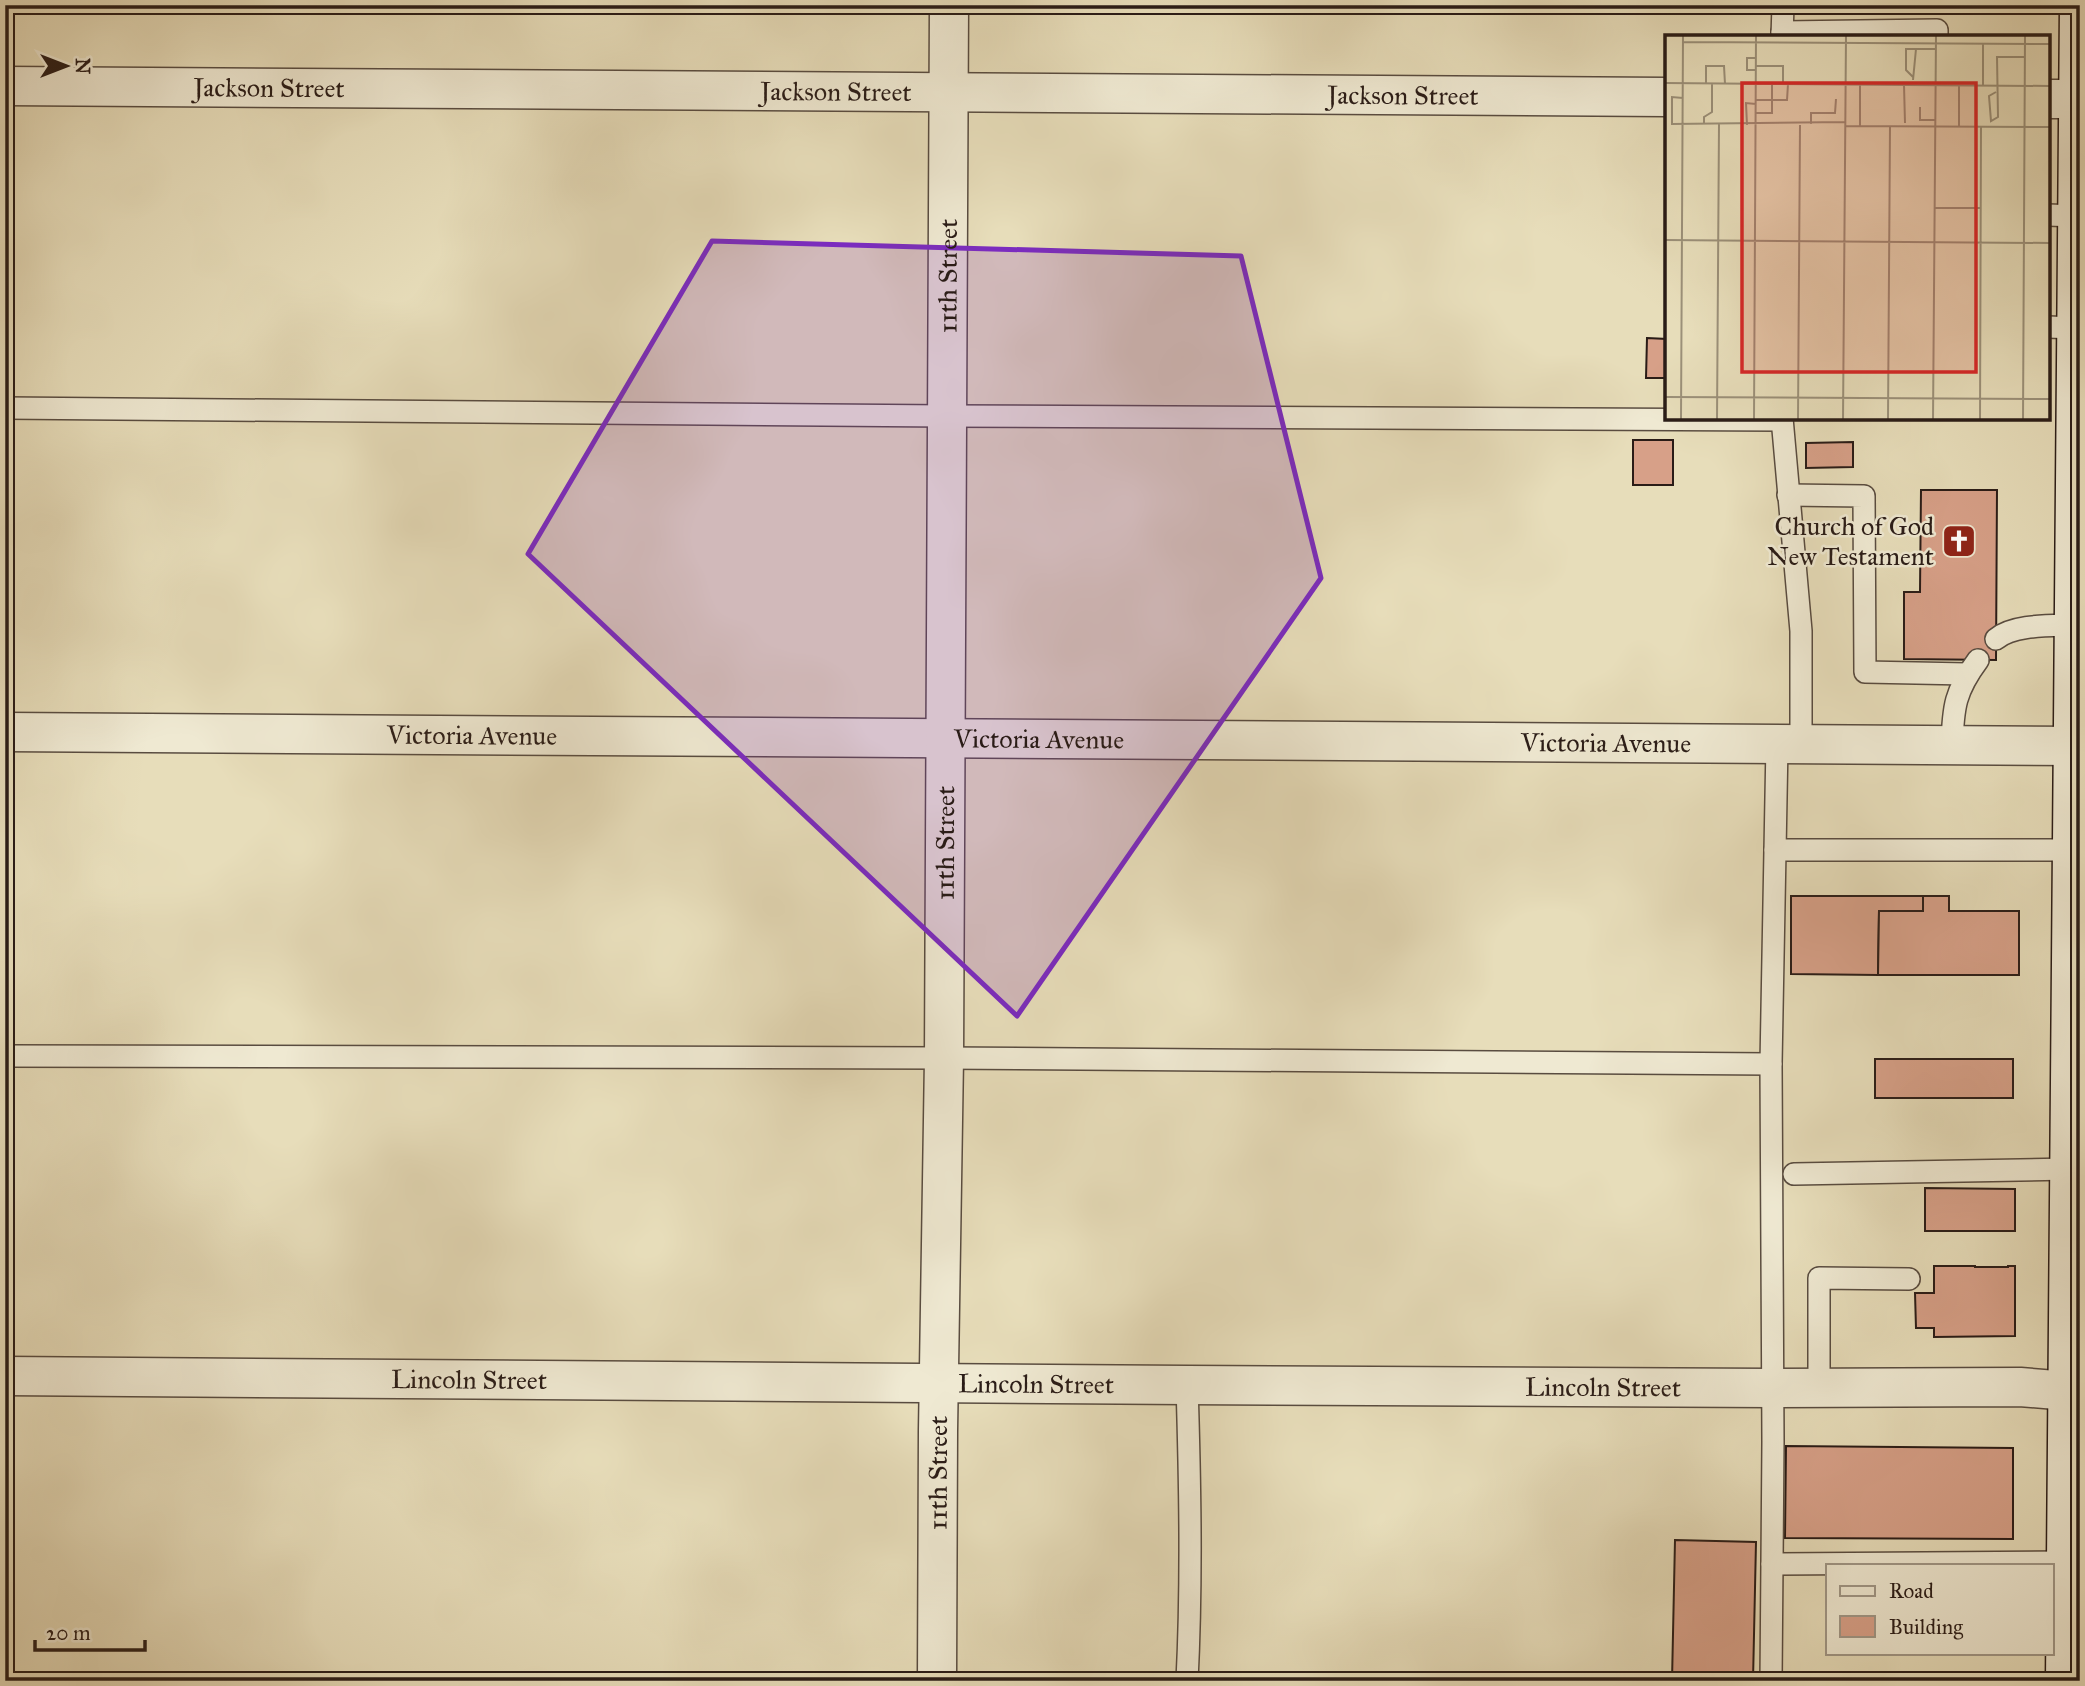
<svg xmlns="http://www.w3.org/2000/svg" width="2085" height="1686" viewBox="0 0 2085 1686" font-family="'IM FELL Great Primer',serif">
<rect width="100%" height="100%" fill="#e7ddba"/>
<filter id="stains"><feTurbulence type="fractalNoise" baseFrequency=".00286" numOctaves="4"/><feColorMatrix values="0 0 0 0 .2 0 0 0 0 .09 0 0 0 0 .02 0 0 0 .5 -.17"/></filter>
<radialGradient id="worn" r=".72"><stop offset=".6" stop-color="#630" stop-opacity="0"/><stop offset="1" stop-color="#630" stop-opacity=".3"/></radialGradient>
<g fill="#d7a088" stroke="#2a1c17" stroke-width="2">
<path d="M1888,5H1989V14L1888,13Z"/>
<path d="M1647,338L1667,339V378H1646Z"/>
<rect x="1633" y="440" width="40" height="45"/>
<path d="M1853,442V467L1806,468V443Z"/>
<path d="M1921,490H1997L1996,660L1904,659V592H1920Z"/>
<path d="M1791,896H1923V911H1879L1878,975L1791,974Z"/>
<path d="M1923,896H1949V911H2019V975H1878L1879,911H1923Z"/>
<rect x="1875" y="1059" width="138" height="39"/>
<path d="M1925,1188L2015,1189V1231H1925Z"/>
<path d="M1934,1266H1975V1267H2008V1266H2015V1336L1934,1337V1328H1916L1915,1293H1934Z"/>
<path d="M1786,1446L2013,1448V1539L1785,1538Z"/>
<path d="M1675,1540L1756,1542L1753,1681H1672Z"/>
</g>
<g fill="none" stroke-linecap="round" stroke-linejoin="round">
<g stroke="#594c40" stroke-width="24">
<g id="lane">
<path d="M1782,32L1937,30V37"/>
<path d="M1782,37L1783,5"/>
<path d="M2048,215L2077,216"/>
<path d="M2048,327L2076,328"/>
<path d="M5,408L947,416L1782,420"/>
<path d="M1782,418L1801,631V744"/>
<path d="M1788,495L1864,496L1865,672L1967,674"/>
<path d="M1996,639C2013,624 2052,626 2074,625"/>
<path d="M1952,745C1953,707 1955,691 1978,660"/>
<path d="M1775,850H2072"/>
<path d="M5,1056L944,1058L1771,1064"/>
<path d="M1794,1174L2069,1169"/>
<path d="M1187,1385C1190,1483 1192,1582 1187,1681"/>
<path d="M1819,1388V1278L1909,1279"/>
<path d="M1772,1564L2066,1562"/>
<path d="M1771,1681L1773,1442L1771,1064L1777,744"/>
</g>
</g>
<g stroke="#594c40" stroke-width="41">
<g id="street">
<path id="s1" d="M5,86L1667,97"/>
<path d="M2048,99H2080"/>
<path id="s2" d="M5,732L2080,746"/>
<path id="s3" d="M5,1376L1187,1385L1773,1388L2020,1387L2080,1392"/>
<path id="s4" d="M937,1681L938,1431L944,1058L949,5"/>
</g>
</g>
<g stroke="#2a1c17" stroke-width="41">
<path id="secondary" d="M2065,1681L2079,5"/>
</g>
<use href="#lane" stroke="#efe9d2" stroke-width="21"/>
<use href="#street" stroke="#efe9d2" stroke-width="38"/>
<use href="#secondary" stroke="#efe9d2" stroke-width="38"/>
</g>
<path fill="#7b2cbf" fill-opacity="0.2" stroke="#7b2cbf" stroke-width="5" stroke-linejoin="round" d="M712,241L1241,256L1321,578L1017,1016L528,554Z"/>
<defs>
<g id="church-square" transform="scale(1.75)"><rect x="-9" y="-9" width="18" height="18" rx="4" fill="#8f2418" stroke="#efe9d2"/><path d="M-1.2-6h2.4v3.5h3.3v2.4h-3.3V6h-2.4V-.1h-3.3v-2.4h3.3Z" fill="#fff"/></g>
</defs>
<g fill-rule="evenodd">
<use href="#church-square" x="1959" y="541"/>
</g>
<g text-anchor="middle" stroke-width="5" stroke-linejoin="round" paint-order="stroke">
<g font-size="26" fill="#2a1c17" stroke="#efe9d2">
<text dy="9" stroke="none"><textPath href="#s1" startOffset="264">Jackson Street</textPath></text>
<text dy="9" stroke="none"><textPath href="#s1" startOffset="831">Jackson Street</textPath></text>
<text dy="9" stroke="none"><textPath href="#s1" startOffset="1398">Jackson Street</textPath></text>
<text dy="9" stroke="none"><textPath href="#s4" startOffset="1405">11th Street</textPath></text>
<text dy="9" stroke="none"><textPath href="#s2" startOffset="467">Victoria Avenue</textPath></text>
<text dy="9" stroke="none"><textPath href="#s2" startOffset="1034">Victoria Avenue</textPath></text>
<text dy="9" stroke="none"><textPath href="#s2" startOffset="1601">Victoria Avenue</textPath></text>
<text dy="9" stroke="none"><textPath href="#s4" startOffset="838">11th Street</textPath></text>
<text dy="9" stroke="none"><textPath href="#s3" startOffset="464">Lincoln Street</textPath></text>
<text dy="9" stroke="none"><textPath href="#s3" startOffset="1031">Lincoln Street</textPath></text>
<text dy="9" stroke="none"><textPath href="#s3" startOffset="1598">Lincoln Street</textPath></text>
<text dy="9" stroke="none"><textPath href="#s4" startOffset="208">11th Street</textPath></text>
</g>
<g font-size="26" fill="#2a1c17" stroke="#efe9d2" text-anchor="end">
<text x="1934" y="535">Church of God<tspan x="1934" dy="30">New Testament</tspan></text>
</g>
</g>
<g transform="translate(1665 35)">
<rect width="385" height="385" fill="#e7ddba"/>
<path fill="none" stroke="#9b9079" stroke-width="2" d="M18,7L385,9M91,31H118V49M91,35H82V23H91M248,42L241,35V14H270M248,45L251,14M0,48L385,51M41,48V31H59L60,49M195,50V91M239,50L240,88M294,50V91M318,51V9M331,57L324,61L326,86L333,82L332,22H360M18,63L7,62V89L180,87M91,65H122L123,49M255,72V85H270M91,78H107V49M39,89V82L47,77V48M146,89V78H170L171,64M82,90L81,68L91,69M180,91L385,92M269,173H316M0,205L385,208M0,362L385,364M16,385L18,0M52,385L54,89M89,385L91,0M133,385L135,90M178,385L181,0M223,385L225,91M268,385L271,0M315,385L316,91M358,385L360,0"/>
<path fill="#d62828" fill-opacity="0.15" stroke="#d62828" stroke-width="3.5" d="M77,48H311V337H77Z"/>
<rect width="385" height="385" fill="none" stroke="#2a1c17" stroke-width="3.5"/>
</g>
<rect width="2085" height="1686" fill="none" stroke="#e7ddba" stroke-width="28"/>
<rect x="7" y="7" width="2071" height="1672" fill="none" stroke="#2a1c17" stroke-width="3.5"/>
<rect x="14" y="14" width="2057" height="1658" fill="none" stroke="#2a1c17" stroke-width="2"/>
<rect x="1826" y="1564" width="228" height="91" fill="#efe9d2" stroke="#a09787" stroke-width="2"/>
<rect x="1840" y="1586" width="35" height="10" fill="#efe9d2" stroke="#a09787" stroke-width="2"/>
<text x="1889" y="1598" font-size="21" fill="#2a1c17">Road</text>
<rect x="1840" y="1616" width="35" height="21" fill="#d7a088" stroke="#a09787" stroke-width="2"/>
<text x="1889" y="1634" font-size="21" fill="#2a1c17">Building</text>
<g transform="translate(66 66) rotate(90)" stroke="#efe9d2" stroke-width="5" paint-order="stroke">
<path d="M0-5L12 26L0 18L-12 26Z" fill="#2a1c17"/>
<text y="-10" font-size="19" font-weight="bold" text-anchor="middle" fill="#2a1c17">N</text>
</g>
<path d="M35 1640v10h110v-10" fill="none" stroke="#2a1c17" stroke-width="3.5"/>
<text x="46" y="1640" font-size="21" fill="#2a1c17" stroke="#efe9d2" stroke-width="5" paint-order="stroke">20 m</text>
<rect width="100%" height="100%" filter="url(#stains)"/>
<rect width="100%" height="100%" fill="url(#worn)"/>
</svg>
